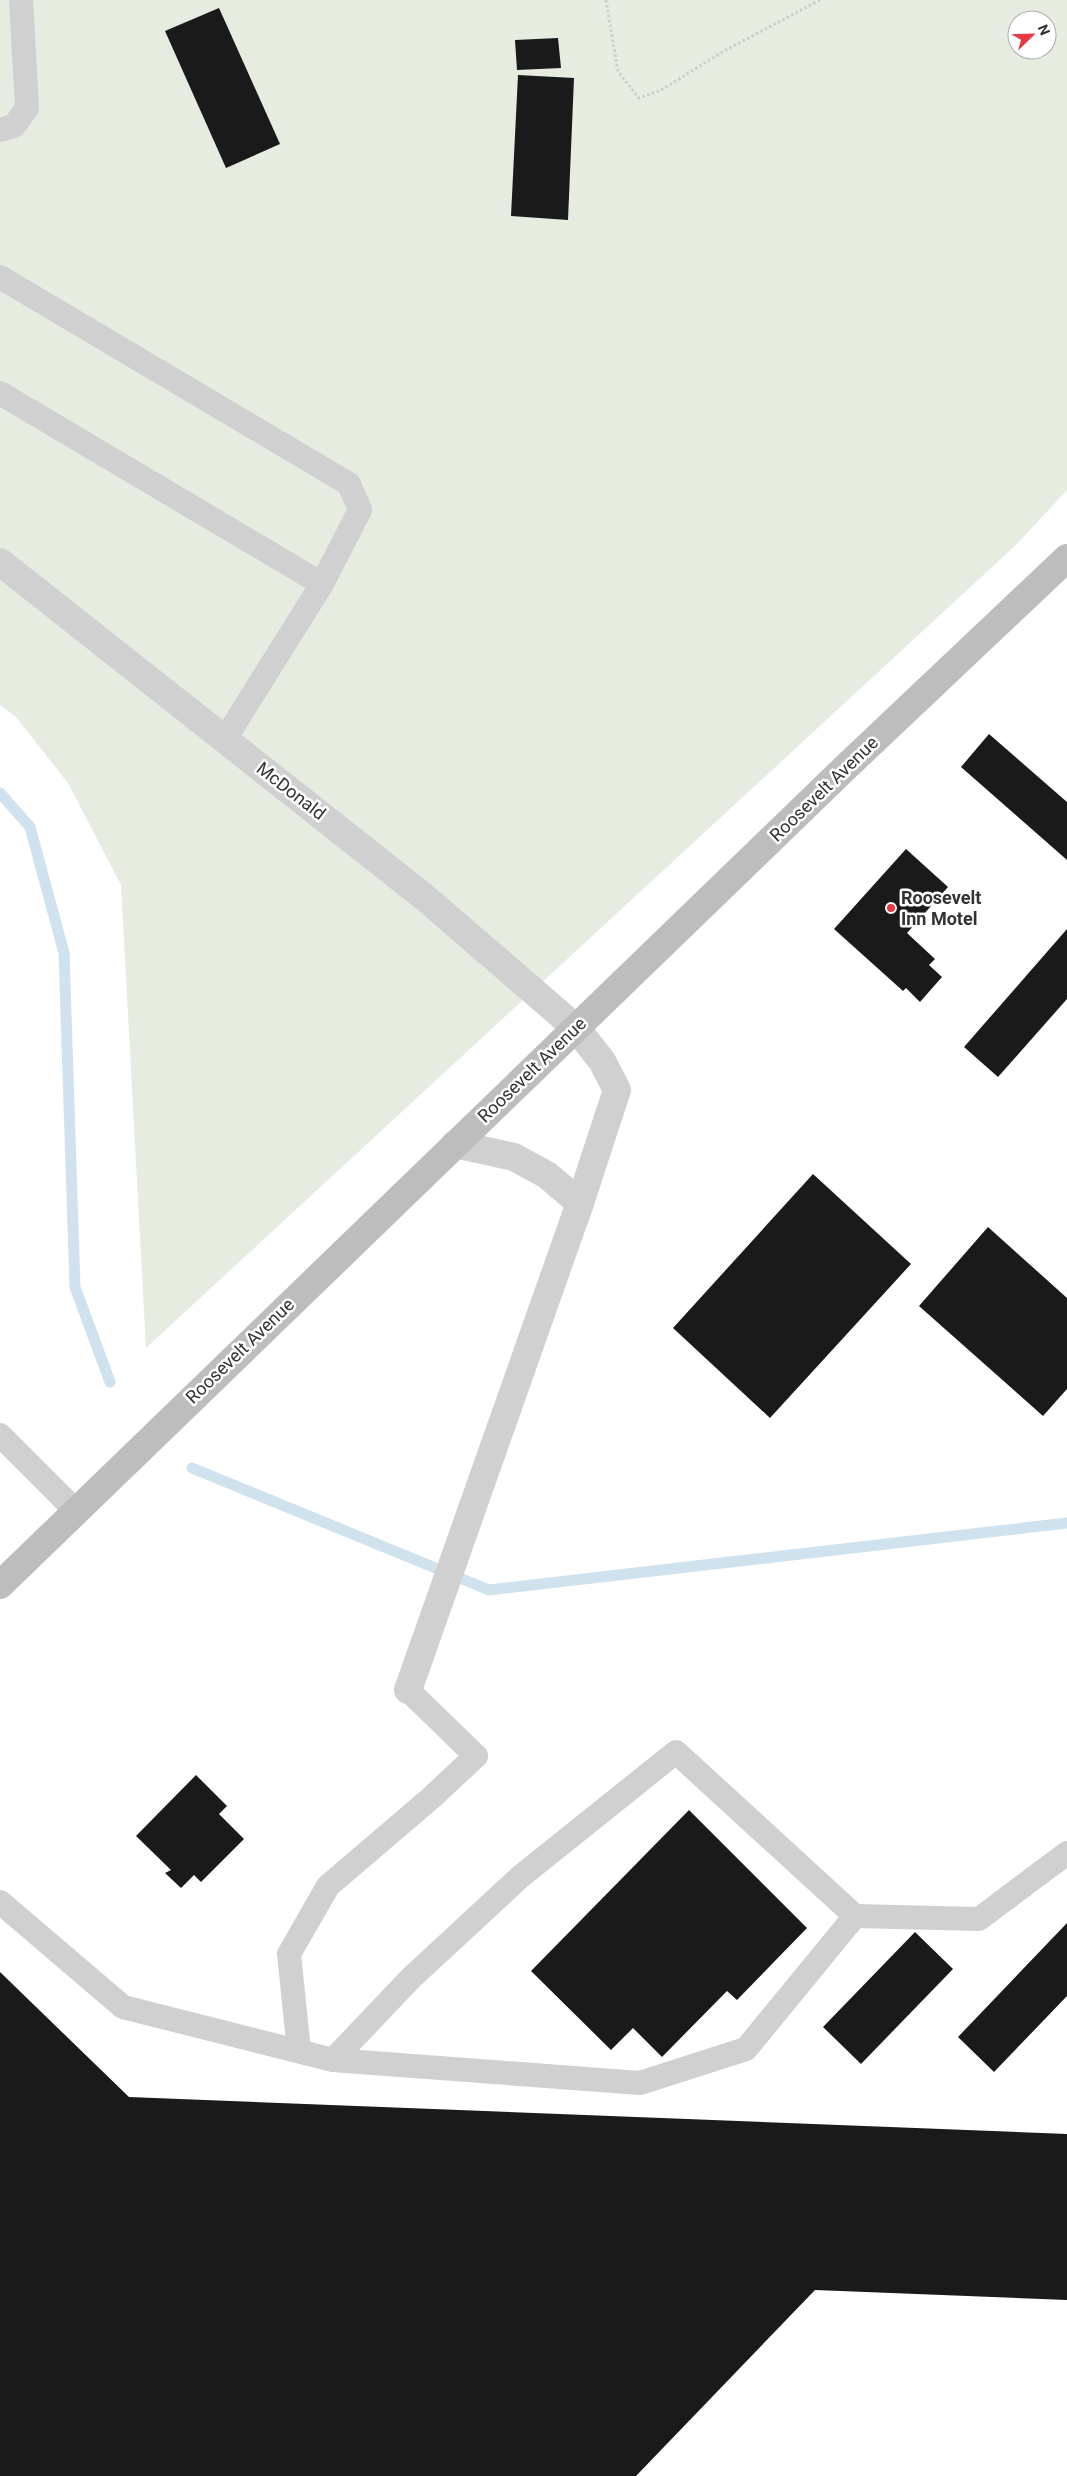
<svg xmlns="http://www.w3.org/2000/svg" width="1067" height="2476" viewBox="0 0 1067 2476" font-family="Roboto,sans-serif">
<rect width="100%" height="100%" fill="#fff"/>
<path fill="#e6ecdf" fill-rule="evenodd" d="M0,0H1067V490L1017,544L146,1348L121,885L68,783L16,717L0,705ZM1017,20H1047V50H1017Z"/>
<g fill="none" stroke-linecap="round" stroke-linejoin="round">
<g stroke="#cfe2ee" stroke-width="11">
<path d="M0,793L30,827L64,953L75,1287L110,1382"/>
<path d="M192,1468L489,1590L1067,1523"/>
</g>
</g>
<g fill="#1a1a1a">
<path d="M219,8L280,144L226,168L165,31Z"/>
<path d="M558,38L561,68L517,70L515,40Z"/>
<path d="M518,75L574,78L568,220L511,216Z"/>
<path d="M989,734L1067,802V860L961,767Z"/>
<path d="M906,849L948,887L907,933L935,959L929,965L942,977L920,1002L906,988L903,991L834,929Z"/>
<path d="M1067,929V999L998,1077L964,1047Z"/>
<path d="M813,1174L911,1264L770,1418L673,1328Z"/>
<path d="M988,1227L1067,1298V1389L1043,1416L919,1306Z"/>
<path d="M196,1775L227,1806L219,1814L244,1839L201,1882L194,1875L181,1888L165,1873L171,1870L136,1836Z"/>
<path d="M689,1810L807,1928L737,2000L727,1991L662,2057L633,2028L611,2050L531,1971Z"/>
<path d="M1067,1923V1996L994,2072L958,2037Z"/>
<path d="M915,1932L953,1969L861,2064L823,2027Z"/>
<path d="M0,1972L129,2097L1067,2134V2300L815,2290L636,2476H0Z"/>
</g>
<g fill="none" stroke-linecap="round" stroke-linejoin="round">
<path stroke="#cdcdcd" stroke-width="3" stroke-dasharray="2.5 2.5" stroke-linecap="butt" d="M606,0L618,72L639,98L661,90L724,51L820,0"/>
<g stroke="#d0d0d0" stroke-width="24">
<path d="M0,130L14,126L27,108L21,0"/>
<path d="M0,277L349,484L360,510L322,584L225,739"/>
<path d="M0,393L322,584"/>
<path d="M0,1435L76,1511"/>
<path d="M0,1902L123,2007L333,2060L640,2083L746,2049L855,1916L676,1752L520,1877L411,1978L333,2060"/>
<path d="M855,1916L979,1919L1067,1853"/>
<path d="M299,2051L289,1954L328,1886L431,1798L476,1756L408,1690"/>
</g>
<g stroke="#d0d0d0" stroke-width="28">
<path d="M0,562L423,896L576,1028L602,1061L617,1090L580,1203L408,1690"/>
<path d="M455,1144L514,1157L547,1175L580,1203"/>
</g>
<path stroke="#bdbdbd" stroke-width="28" d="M0,1585L847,766L1067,558"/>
</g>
<circle fill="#e63946" stroke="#fff" stroke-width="2" cx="891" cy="908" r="5"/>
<g text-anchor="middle" stroke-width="5" stroke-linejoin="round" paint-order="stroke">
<g font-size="18" fill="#333" stroke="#fff">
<text transform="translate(824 789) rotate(-44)" y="6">Roosevelt Avenue</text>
<text transform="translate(291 791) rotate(38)" y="6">McDonald</text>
<text transform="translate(532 1070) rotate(-44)" y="6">Roosevelt Avenue</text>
<text transform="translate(240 1351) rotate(-44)" y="6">Roosevelt Avenue</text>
</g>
<g font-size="18" font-weight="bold" fill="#333" stroke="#fff" text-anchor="start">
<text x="901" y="904">Roosevelt<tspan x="901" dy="21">Inn Motel</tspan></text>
</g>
</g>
<g transform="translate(1032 35) rotate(67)"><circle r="24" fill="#ffffff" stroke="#adadad"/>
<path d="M0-4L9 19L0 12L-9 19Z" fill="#e63946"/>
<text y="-8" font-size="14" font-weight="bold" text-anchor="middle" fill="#333333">N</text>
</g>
</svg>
